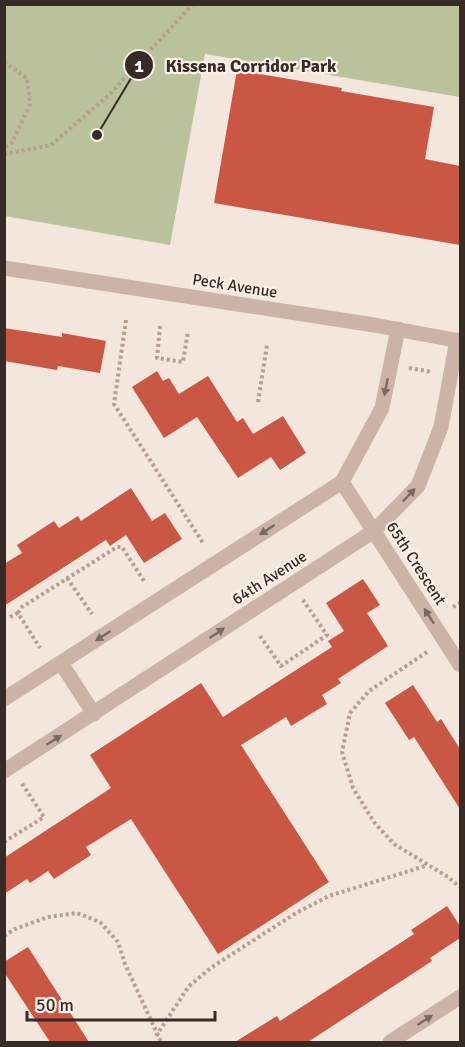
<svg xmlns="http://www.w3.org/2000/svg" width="465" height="1047" viewBox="0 0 465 1047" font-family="Signika,sans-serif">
<rect width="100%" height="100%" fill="#f3e6dc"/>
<path fill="#b9c29b" d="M4,5H460V97L205,54L170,245L5,216Z"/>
<g fill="#c95743">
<path d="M237,70L342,88L341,91L434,107L425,159L460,166V245L214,203Z"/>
<path d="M4,328L62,337V333L106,341L100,373L58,366L57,370L4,361Z"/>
<path d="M157,371L163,381L169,378L179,394L208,376L237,422L243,418L253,434L283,416L306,453L280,470L271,457L238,478L197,417L164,438L132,387Z"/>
<path d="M131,488L152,521L165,513L182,539L144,563L126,535L110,546L106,540L4,606V564L22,553L17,545L54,521L59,528L78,516L81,521Z"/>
<path d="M363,579L380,605L367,613L388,646L338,679L341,683L322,695L327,704L291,726L286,717L241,745L329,882L218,954L131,819L86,847L91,855L54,879L48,871L30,883L27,879L4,894V858L111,788L90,755L201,683L223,717L332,647L328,641L344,631L326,603Z"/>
<path d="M413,685L437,722L441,719L460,749V809L414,737L409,740L385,703Z"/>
<path d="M447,906L460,926V938L430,958L432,961L308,1042H235L277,1016L280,1021L414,934L411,930Z"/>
<path d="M28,947L89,1042H50L4,972V962Z"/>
</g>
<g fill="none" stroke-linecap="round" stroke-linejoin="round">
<g stroke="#b79e91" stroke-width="4" stroke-dasharray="3 3" stroke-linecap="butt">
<path d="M4,62L27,78L30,104L12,143L4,147"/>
<path d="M4,154L51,145L109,95L193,4"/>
<path d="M126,320L114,404L203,543"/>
<path d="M160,326L157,358L183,362L188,331"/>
<path d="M409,368L432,372"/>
<path d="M258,402L267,345"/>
<path d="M67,578L92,614"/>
<path d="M453,607L460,603"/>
<path d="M18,613L22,607L117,547H122L144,581"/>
<path d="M10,617L18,613L40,648"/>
<path d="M260,636L281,666L327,635L303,600"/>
<path d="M427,652L369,691L350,713L342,752L353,788L374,822L394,844L448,877L460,887"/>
<path d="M4,842L44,817L21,782"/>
<path d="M4,936L15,929L48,917L77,913L100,922L118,942L125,964L161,1042"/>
<path d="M156,1036L189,986L212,967L296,913L329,896L425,866"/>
</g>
<g stroke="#cbb4a7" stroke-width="15">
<path d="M4,268L374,325L460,341"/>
<path d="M342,482L460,665"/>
<path d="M61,663L94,714"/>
<path d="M4,699L342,482L382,408L398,329"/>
<path d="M4,771L374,531L418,486L441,427L457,340"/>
<path d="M390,1042L460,997"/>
</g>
</g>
<defs><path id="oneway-solid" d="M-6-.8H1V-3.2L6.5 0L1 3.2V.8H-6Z" transform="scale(1.5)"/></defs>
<g fill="#7a6961">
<use href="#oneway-solid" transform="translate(386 387) rotate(101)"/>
<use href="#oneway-solid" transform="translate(409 495) rotate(-46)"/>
<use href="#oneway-solid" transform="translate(267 530) rotate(147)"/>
<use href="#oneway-solid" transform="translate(429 616) rotate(-123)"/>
<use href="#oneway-solid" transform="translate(217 633) rotate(-34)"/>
<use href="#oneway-solid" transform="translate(103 636) rotate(147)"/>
<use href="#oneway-solid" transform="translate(54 740) rotate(-32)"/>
<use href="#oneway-solid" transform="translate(425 1020) rotate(-33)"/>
</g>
<g text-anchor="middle" stroke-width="4.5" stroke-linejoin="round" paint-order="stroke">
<g font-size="16" fill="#372b28" stroke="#faf0e8">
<text transform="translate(235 285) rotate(9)" y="6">Peck Avenue</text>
<text transform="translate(417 563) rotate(57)" y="6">65th Crescent</text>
<text transform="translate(269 577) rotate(-33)" y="6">64th Avenue</text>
</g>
</g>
<path fill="none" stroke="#372b28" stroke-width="2" d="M97 135L139 65"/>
<g fill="#372b28" stroke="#faf0e8" stroke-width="2">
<circle cx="97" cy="135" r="6"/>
<circle cx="139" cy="65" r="15"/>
</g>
<g font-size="18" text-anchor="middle" font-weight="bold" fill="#fff">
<text x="139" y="72">1</text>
</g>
<g font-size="18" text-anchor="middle" font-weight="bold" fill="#372b28" stroke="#faf0e8" stroke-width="4.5" stroke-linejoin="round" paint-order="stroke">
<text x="251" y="72">Kissena Corridor Park</text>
</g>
<rect width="465" height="1047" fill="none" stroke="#372b28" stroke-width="12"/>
<path d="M27 1011v9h188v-9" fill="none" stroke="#372b28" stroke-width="3"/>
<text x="36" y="1011" font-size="18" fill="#372b28" stroke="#faf0e8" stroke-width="4.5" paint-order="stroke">50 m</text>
</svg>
